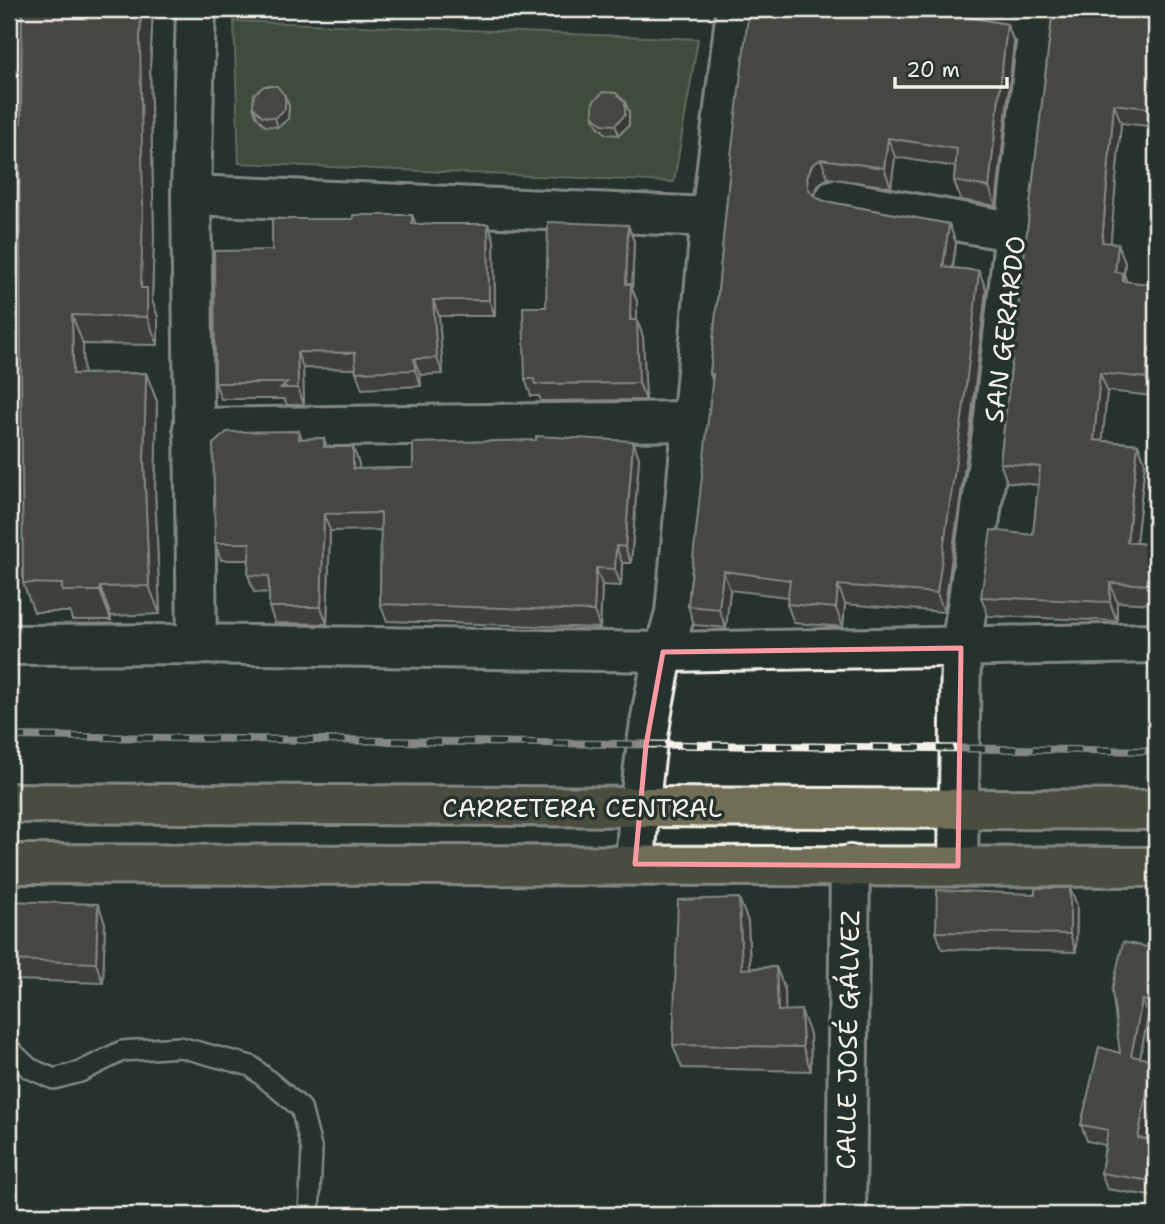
<svg xmlns="http://www.w3.org/2000/svg" width="1165" height="1224" viewBox="0 0 1165 1224" font-family="'Shantell Sans',sans-serif">
<rect width="100%" height="100%" fill="#26332d"/>
<filter id="ink" filterUnits="userSpaceOnUse"><feTurbulence type="fractalNoise" baseFrequency=".0143" numOctaves="2"/><feDisplacementMap in="SourceGraphic" scale="14" xChannelSelector="R" yChannelSelector="G"/><feConvolveMatrix kernelMatrix="1 2 1 2 8 2 1 2 1" color-interpolation-filters="sRGB"/></filter>
<g filter="url(#ink)">
<path fill="#5d6c4e" stroke="#a8ae9b" stroke-width="2" d="M234,21L698,39L674,182L239,163Z"/>
<g fill="none" stroke-linecap="round" stroke-linejoin="round">
<g stroke="#f4f1e8" stroke-width="24">
<path id="lane" d="M9,1049L29,1068L54,1079L80,1072L122,1051L180,1047L251,1066L301,1108L312,1151L309,1215"/>
</g>
<g stroke="#f4f1e8" stroke-width="44">
<g id="street">
<path d="M196,9L191,195L197,644"/>
<path d="M950,9L1038,25"/>
<path d="M191,195L711,217"/>
<path d="M835,199L1016,232"/>
<path d="M193,428L692,421"/>
<path d="M9,645L197,644L663,652L1156,643"/>
<path d="M635,864C641,779 650,695 675,613L711,217L736,9"/>
<path d="M958,866L961,648L992,434L1040,9"/>
</g>
</g>
<g stroke="#f4f1e8" stroke-width="44">
<path id="secondary" d="M846,1215L850,865"/>
</g>
<g stroke="#f4f1e8" stroke-width="44">
<g id="highway">
<path d="M9,803L1156,810"/>
<path d="M9,864L1156,867"/>
</g>
</g>
<use href="#lane" stroke="#26332d" stroke-width="19"/>
<use href="#street" stroke="#26332d" stroke-width="38"/>
<use href="#secondary" stroke="#26332d" stroke-width="38"/>
<use href="#highway" stroke="#716e59" stroke-width="38"/>
<g stroke="#f4f1e8" stroke-width="8">
<path id="rail" d="M9,736L1156,751"/>
</g>
<use href="#rail" stroke="#26332d" stroke-width="5" stroke-dasharray="16" stroke-linecap="butt"/>
</g>
<g fill="#5c524d" stroke="#f4f1e8" stroke-width="2">
<path d="M22,9H153L150,67L154,235L152,300L158,317V345L83,344V374L146,373L157,402L155,489L160,614L111,616V620H72L70,612H34L23,583L21,123Z"/>
<path d="M1053,9H1156V127L1121,123L1110,243L1118,244L1125,263L1124,274L1126,282L1156,285V366L1153,396L1107,391L1102,441L1138,444L1145,463L1136,543L1156,545V604L1117,602V621L988,616L981,597L1033,535L1038,485L1007,482L1000,463Z"/>
<path d="M939,12L1007,24L1014,43L996,206L961,200L954,181L955,167L895,157L891,187L828,178L819,184L813,196L824,201L949,224L956,243L953,268L979,271L986,290L970,431L944,612L845,604L843,627L794,623L787,604L788,597L730,590L726,628L694,625L688,606L713,381L710,374L732,148Z"/>
<path d="M285,96L289,106L288,119L278,127L265,126L257,117L253,107Z"/>
<path d="M629,112V125L619,135L606,134L597,125L593,115Z"/>
<path d="M412,215L416,224H488L494,240L495,316H439L443,374L420,375L421,386L362,389L355,369L303,368L304,405H287L284,399H221L215,383L272,250L353,219Z"/>
<path d="M628,225L634,242L632,289L637,301V320L643,337L646,400L541,401L539,396H531L525,379L546,307Z"/>
<path d="M299,431L302,439L324,438L327,447L359,464V469L413,468L633,441L639,458L631,563H622L621,586L602,585L600,628L387,621L380,604L381,530L330,531L327,624L275,623L269,607V593L254,592L248,575L249,560H221L215,543Z"/>
<path d="M1077,905L1076,952L942,949L936,932Z"/>
<path d="M9,919L105,923L103,983L14,980L9,964Z"/>
<path d="M748,922L750,968L776,967L785,990V1011L810,1034L811,1071L682,1068L673,1045Z"/>
<path d="M1156,949V1018L1148,1016L1140,1058L1147,1139L1156,1141V1197L1107,1189L1101,1173L1105,1145L1087,1141L1081,1125L1120,1053Z"/>
</g>
<g fill="#4b423f" stroke="#f4f1e8" stroke-width="2">
<path d="M141,9H153L150,67L154,235L152,300L158,317V345L147,317L141,288L140,38Z"/>
<path d="M1007,24L1014,43L996,206L989,187Z"/>
<path d="M285,96L289,106L288,119L278,127L275,118Z"/>
<path d="M625,102L629,112V125L619,135L615,125Z"/>
<path d="M1114,104L1121,123L1109,261L1102,242Z"/>
<path d="M888,138L895,157L891,187L884,168Z"/>
<path d="M821,159L828,178L819,184L813,196L808,188L807,177L812,165Z"/>
<path d="M488,224L494,240L495,316L489,300Z"/>
<path d="M949,224L956,243L950,285L943,267Z"/>
<path d="M628,225L634,242L632,289L637,301V320L643,337L646,400L639,383L626,284Z"/>
<path d="M1118,244L1125,263L1124,274L1130,292L1115,272Z"/>
<path d="M979,271L986,290L970,431L944,612L937,593Z"/>
<path d="M433,300L439,316L443,374L437,358Z"/>
<path d="M72,315L83,344L84,403L73,374Z"/>
<path d="M1149,347L1156,366L1153,396L1146,378Z"/>
<path d="M297,352L303,368L304,405L298,388Z"/>
<path d="M414,359L420,375L421,386L415,370Z"/>
<path d="M146,373L157,402L155,489L160,614L149,586L144,460Z"/>
<path d="M1100,373L1107,391L1101,459L1094,440Z"/>
<path d="M633,441L639,458L631,563L625,547Z"/>
<path d="M1138,444L1145,463L1134,560L1127,542Z"/>
<path d="M353,447L359,464L360,486L353,469Z"/>
<path d="M324,514L330,531L327,624L321,607Z"/>
<path d="M616,546L622,563L621,586L615,569Z"/>
<path d="M596,568L602,585L600,628L594,611Z"/>
<path d="M723,571L730,590L726,628L719,609Z"/>
<path d="M1110,583L1117,602V621L1110,602Z"/>
<path d="M838,585L845,604L843,627L836,608Z"/>
<path d="M100,587L111,616V620L100,591Z"/>
<path d="M1070,888L1077,905L1076,952L1070,934Z"/>
<path d="M739,898L748,922L751,992L742,969Z"/>
<path d="M98,904L105,923L103,983L96,963Z"/>
<path d="M776,967L785,990L786,1035L778,1011Z"/>
<path d="M1142,1000L1148,1016L1137,1073L1131,1056Z"/>
<path d="M801,1010L810,1034L811,1071L803,1047Z"/>
<path d="M1153,1060L1156,1069V1090L1144,1154L1138,1138Z"/>
<path d="M1156,1147V1196L1151,1181Z"/>
</g>
<g fill="#6b5f5a" stroke="#f4f1e8" stroke-width="2">
<path d="M22,9H141L140,38L143,207L141,288H147V317L72,315L73,374L146,373L144,460L149,586L100,587V591H62V584L23,583L19,123H21Z"/>
<path d="M749,9H933L939,12L1007,24L989,187L954,181L957,149L888,138L884,168L821,159L812,165L807,177L808,188L815,197L824,201L949,224L943,267L979,271L963,412L937,593L838,585L836,608L787,604L790,580L723,571L719,609L688,606L713,374H710L732,148Z"/>
<path d="M1053,9H1156V109L1114,104L1102,242L1118,244L1115,272L1123,273V281L1156,285V347H1149L1146,378L1100,373L1094,440L1138,444L1127,542L1156,545V585L1110,583V602L981,597L991,530L1033,535L1040,467L1000,463Z"/>
<path d="M264,86H277L285,96V109L275,118L262,116L253,107L254,94Z"/>
<path d="M603,92L616,93L625,102V115L615,125L602,124L593,115V102Z"/>
<path d="M353,215H412V224H488L489,300H433L437,358L414,359L415,370L356,372L355,353L297,352L298,388H281L287,383H215L214,251L272,250V219H353Z"/>
<path d="M548,222L628,225L626,284H631L630,320H637L639,383L535,384L534,379H525L523,307H546Z"/>
<path d="M299,431V439L324,438V447H353V469L413,468V443L536,440V436L633,441L625,547L616,546L615,569L596,568L594,611L380,604L381,513L324,514L321,607H269V576L248,575L250,543H215L213,444L227,432Z"/>
<path d="M1035,888H1070V934L936,932L937,890L1035,894Z"/>
<path d="M739,898L742,969L776,967L778,1011L801,1010L803,1047L673,1045L678,900Z"/>
<path d="M9,901L98,904L96,963L9,960Z"/>
<path d="M1123,942L1156,949V1003L1142,1000L1131,1056L1153,1060L1138,1138L1156,1141L1151,1181L1101,1173L1108,1130L1081,1125L1099,1047L1120,1053L1112,990Z"/>
</g>
</g>
<path d="M0 0H1165V1224H0ZM961,648L958,866L635,864L646,745L663,652Z" fill="#26332d" fill-opacity=".55" fill-rule="evenodd"/>
<path fill="none" stroke="#ff9aa2" stroke-width="5" stroke-linejoin="round" d="M961,648L958,866L635,864L646,745L663,652Z"/>
<g text-anchor="middle" stroke-width="7" stroke-linejoin="round" paint-order="stroke">
<g font-size="26" fill="#f4f1e8" stroke="#26332d">
<text transform="translate(1005 329) rotate(-83)" y="9">SAN GERARDO</text>
<text x="582" y="817">CARRETERA CENTRAL</text>
<text transform="translate(848 1040) rotate(-89)" y="9">CALLE JOSÉ GÁLVEZ</text>
</g>
</g>
<rect width="1165" height="1224" fill="none" stroke="#26332d" stroke-width="35"/>
<rect x="18" y="18" width="1130" height="1189" fill="none" stroke="#f4f1e8" stroke-width="2.5" filter="url(#ink)"/>
<path d="M895 77v10h112v-10" fill="none" stroke="#f4f1e8" stroke-width="3.5"/>
<text x="906" y="77" font-size="21" fill="#f4f1e8" stroke="#26332d" stroke-width="5" paint-order="stroke">20 m</text>
</svg>
